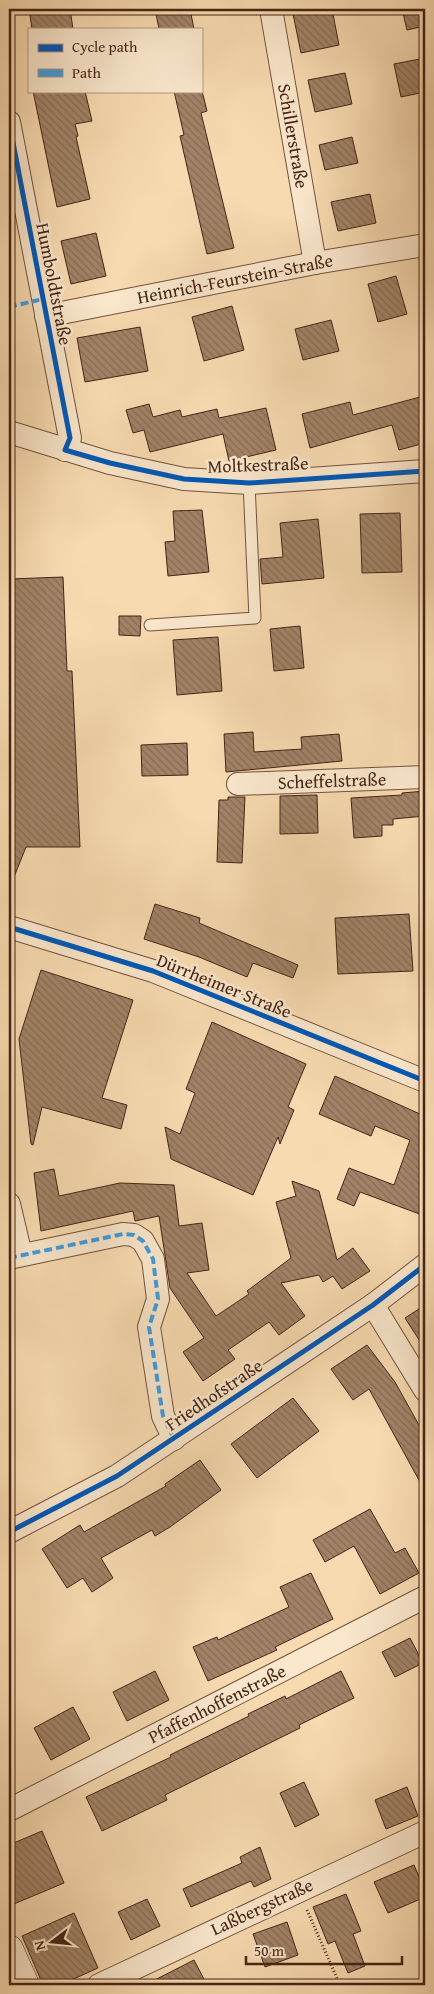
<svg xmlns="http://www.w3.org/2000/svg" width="434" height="1994" viewBox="0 0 434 1994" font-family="'Gentium Book Plus',serif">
<defs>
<pattern id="building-back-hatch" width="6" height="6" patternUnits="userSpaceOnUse" patternTransform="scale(1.25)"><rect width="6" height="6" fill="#a28367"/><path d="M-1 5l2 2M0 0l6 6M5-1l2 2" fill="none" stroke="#866b54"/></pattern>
</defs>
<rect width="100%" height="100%" fill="#f8dab0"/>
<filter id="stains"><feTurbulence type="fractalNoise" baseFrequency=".004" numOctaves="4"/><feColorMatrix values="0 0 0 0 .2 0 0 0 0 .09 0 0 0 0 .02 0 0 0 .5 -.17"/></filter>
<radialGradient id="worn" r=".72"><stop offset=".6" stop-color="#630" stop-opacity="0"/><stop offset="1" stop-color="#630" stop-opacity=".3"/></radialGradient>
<g fill="url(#building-back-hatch)" stroke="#452417">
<path d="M29,9H70L73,29H32Z"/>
<path d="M155,9H190L194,29H159Z"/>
<path d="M292,9H332L339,45L301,53Z"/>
<path d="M402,9H425V26L407,30Z"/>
<path d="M425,58V92L401,97L394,64Z"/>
<path d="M345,73L352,104L315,112L308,80Z"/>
<path d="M33,91H85L92,121L75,124L78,136L76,137L90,199L57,207Z"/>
<path d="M174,91H202L207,111L201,113L234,248L207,254L180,136L184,135Z"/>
<path d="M352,137L358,163L325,170L319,145Z"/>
<path d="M370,194L376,223L338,231L331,202Z"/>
<path d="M96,233L106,276L71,284L61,241Z"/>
<path d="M396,276L407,314L378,322L368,284Z"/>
<path d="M232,306L244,350L204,361L192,317Z"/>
<path d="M331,320L339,351L303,360L295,329Z"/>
<path d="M140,327L148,371L85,382L77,338Z"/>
<path d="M420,397L425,416V443L399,450L392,425L310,448L302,414L350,402L353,415Z"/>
<path d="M149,404L153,417L180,410L182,417L217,409L219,418L266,408L276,450L229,461L223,434L150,452L144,430L133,433L126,410Z"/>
<path d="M202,510L209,572L168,576L165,542L175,541L173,511Z"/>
<path d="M400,513L402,572L362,573L360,514Z"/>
<path d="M318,519L324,578L262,584L260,559L283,557L280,523Z"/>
<path d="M63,577L67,671H72L80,847H26L10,887L9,579Z"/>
<path d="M119,616H141L140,636L119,635Z"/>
<path d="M300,626L304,668L274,671L270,629Z"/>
<path d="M218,637L222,691L177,695L173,640Z"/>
<path d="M253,732L254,752L302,749L301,737L339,734L342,761L226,772L224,734Z"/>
<path d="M187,743L188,775L142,776L141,745Z"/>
<path d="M425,791V816L393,819V825H382V836L354,838L351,798L402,795V793Z"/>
<path d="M317,795L318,833L280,834V796Z"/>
<path d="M228,797H245L242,863L217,862L219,800H228Z"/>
<path d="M155,904L200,918L199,923L298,965L293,978L253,963L247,977L199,957L144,939Z"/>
<path d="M409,914L413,971L338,974L335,918Z"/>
<path d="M41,970L133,1000L102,1098L127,1105L121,1129L42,1107L33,1145L31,1144L19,1039Z"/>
<path d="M212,1022L306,1064L288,1107L294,1110L280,1144L278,1137L253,1195L171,1159L165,1127L180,1134L195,1093L186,1089Z"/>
<path d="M335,1076L420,1114L425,1105V1216L360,1192L354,1206L337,1199L349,1168L394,1185L410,1140L375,1126L371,1136L319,1114Z"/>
<path d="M54,1169L59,1196L120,1183L174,1185L179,1226L202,1223L209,1270L187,1273L216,1316L249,1294L247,1291L291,1258L276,1202L296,1196L292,1181L319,1191L337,1260L353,1248L370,1271L342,1289L333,1276L323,1282L319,1275L281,1283L305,1316L279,1335L269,1322L228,1350L235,1359L203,1381L183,1352L204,1338L170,1288L159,1216L135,1221L133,1211L41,1231L34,1173Z"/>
<path d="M425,1305V1349L405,1318Z"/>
<path d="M367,1345L395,1382L425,1436V1491L369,1389L353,1400L331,1369Z"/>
<path d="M293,1398L319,1431L257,1478L231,1444Z"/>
<path d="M200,1460L221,1490L170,1527L155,1536L152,1530L101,1558L113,1578L92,1592L83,1578L67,1588L42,1549L80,1525L84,1532L166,1486L165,1484Z"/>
<path d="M370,1509L395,1553L405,1548L419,1573L380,1594L354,1546L325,1562L313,1540Z"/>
<path d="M311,1573L333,1619L275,1647L277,1650L208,1681L193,1647L217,1637L218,1640L289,1607L280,1587Z"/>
<path d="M410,1638L423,1663L395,1677L382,1652Z"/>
<path d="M155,1671L169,1700L127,1721L113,1692Z"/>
<path d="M341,1671L354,1698L299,1725L300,1728L165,1795L167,1800L102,1831L86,1797L171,1757L170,1755L249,1716L248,1714L285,1696L286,1699Z"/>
<path d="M73,1707L90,1739L51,1760L34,1728Z"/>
<path d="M304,1782L319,1815L295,1827L280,1793Z"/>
<path d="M407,1787L418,1816L386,1829L375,1800Z"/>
<path d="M42,1831L64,1883L9,1906V1845Z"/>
<path d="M260,1847L271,1879L254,1887L251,1881L191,1907L183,1889L242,1863L240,1857Z"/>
<path d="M414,1865L425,1891V1897L388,1913L374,1882Z"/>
<path d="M346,1894L361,1931L353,1934L365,1966L348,1973L335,1941L328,1944L313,1907Z"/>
<path d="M147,1899L160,1926L131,1940L118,1912Z"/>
<path d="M74,1913L98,1968L60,1985H43L22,1936Z"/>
<path d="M287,1922L298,1955L265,1967L253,1934Z"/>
<path d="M194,1960L207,1985H145Z"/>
</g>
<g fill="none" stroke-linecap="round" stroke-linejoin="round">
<g stroke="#72523d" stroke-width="13">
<path id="service" d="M150,625L255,618L249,483"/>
</g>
<g stroke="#72523d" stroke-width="24">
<g id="minor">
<path d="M271,9L315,263"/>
<path d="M9,122L70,438L65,450"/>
<path d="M46,316L315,263L425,245"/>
<path d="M9,432L110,463L184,479L249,483L425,471"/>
<path d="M238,784L425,777"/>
<path d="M9,927L153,971L425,1081"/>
<path d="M9,1204L21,1255"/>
<path d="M9,1258L123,1234L134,1235L143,1241L153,1259L158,1299L149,1327L163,1416L174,1439"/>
<path d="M373,1305L425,1390"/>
<path d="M9,1532L117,1476L373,1305L425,1265"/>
<path d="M9,1810L425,1597"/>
<path d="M99,1985L425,1832"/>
</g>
</g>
<g stroke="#452417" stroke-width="29">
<path id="secondary" d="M9,1949L25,1985"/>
</g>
<path stroke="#452417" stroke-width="3" stroke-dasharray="1 2.5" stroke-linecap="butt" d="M307,1910L340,1985"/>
<use href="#service" stroke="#fae7cc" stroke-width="11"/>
<use href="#minor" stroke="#fae7cc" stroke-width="22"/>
<use href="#secondary" stroke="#fae7cc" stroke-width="28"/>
<g stroke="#409cdf" stroke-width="4" stroke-dasharray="8 4" stroke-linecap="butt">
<path d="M9,307L43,299"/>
<path d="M9,1258L123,1234L134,1235L143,1241L153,1259L158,1299L149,1327L163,1416L174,1439"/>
</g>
<g stroke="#fae7cc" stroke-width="8">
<g id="cycleway">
<path d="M9,122L70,438L65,450L110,463L184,479L249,483L425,471"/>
<path d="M9,927L153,971L425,1081"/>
<path d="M9,1532L117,1476L373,1305L425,1265"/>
</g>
</g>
<use href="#cycleway" stroke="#0057b8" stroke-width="5"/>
</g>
<g text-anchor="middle" stroke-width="5" stroke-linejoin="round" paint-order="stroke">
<g font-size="18" fill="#452417" stroke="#fae7cc">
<text transform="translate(293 136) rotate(80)" y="6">Schillerstraße</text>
<text transform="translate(235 279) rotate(-11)" y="6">Heinrich-Feurstein-Straße</text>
<text transform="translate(54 284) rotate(79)" y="6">Humboldtstraße</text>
<text transform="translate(258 465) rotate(-2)" y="6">Moltkestraße</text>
<text transform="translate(332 781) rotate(-2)" y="6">Scheffelstraße</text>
<text transform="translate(224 986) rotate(22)" y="6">Dürrheimer Straße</text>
<text transform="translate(214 1395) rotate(-34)" y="6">Friedhofstraße</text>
<text transform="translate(217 1704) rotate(-27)" y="6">Pfaffenhoffenstraße</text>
<text transform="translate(262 1907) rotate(-25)" y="6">Laßbergstraße</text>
</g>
</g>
<rect width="434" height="1994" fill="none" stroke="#f8dab0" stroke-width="30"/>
<rect x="10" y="10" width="414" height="1974" fill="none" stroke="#452417" stroke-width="2.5"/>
<rect x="15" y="15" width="404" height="1964" fill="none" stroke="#452417"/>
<rect x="28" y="28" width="175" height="65" fill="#fae7cc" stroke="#b29984"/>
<rect x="38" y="44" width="25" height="8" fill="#0057b8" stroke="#b29984"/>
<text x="72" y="52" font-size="15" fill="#452417">Cycle path</text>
<rect x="38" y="69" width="25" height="8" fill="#409cdf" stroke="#b29984"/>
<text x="72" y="78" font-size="15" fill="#452417">Path</text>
<g transform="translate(52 1942) rotate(254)" stroke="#fae7cc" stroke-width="4" paint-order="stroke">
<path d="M0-4L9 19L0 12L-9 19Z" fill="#452417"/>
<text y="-8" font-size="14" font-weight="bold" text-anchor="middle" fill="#452417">N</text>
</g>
<path d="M246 1956v8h156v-8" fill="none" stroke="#452417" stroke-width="2.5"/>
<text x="254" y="1956" font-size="15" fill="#452417" stroke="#fae7cc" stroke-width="4" paint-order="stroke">50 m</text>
<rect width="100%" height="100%" filter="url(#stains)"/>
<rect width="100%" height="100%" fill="url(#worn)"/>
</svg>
